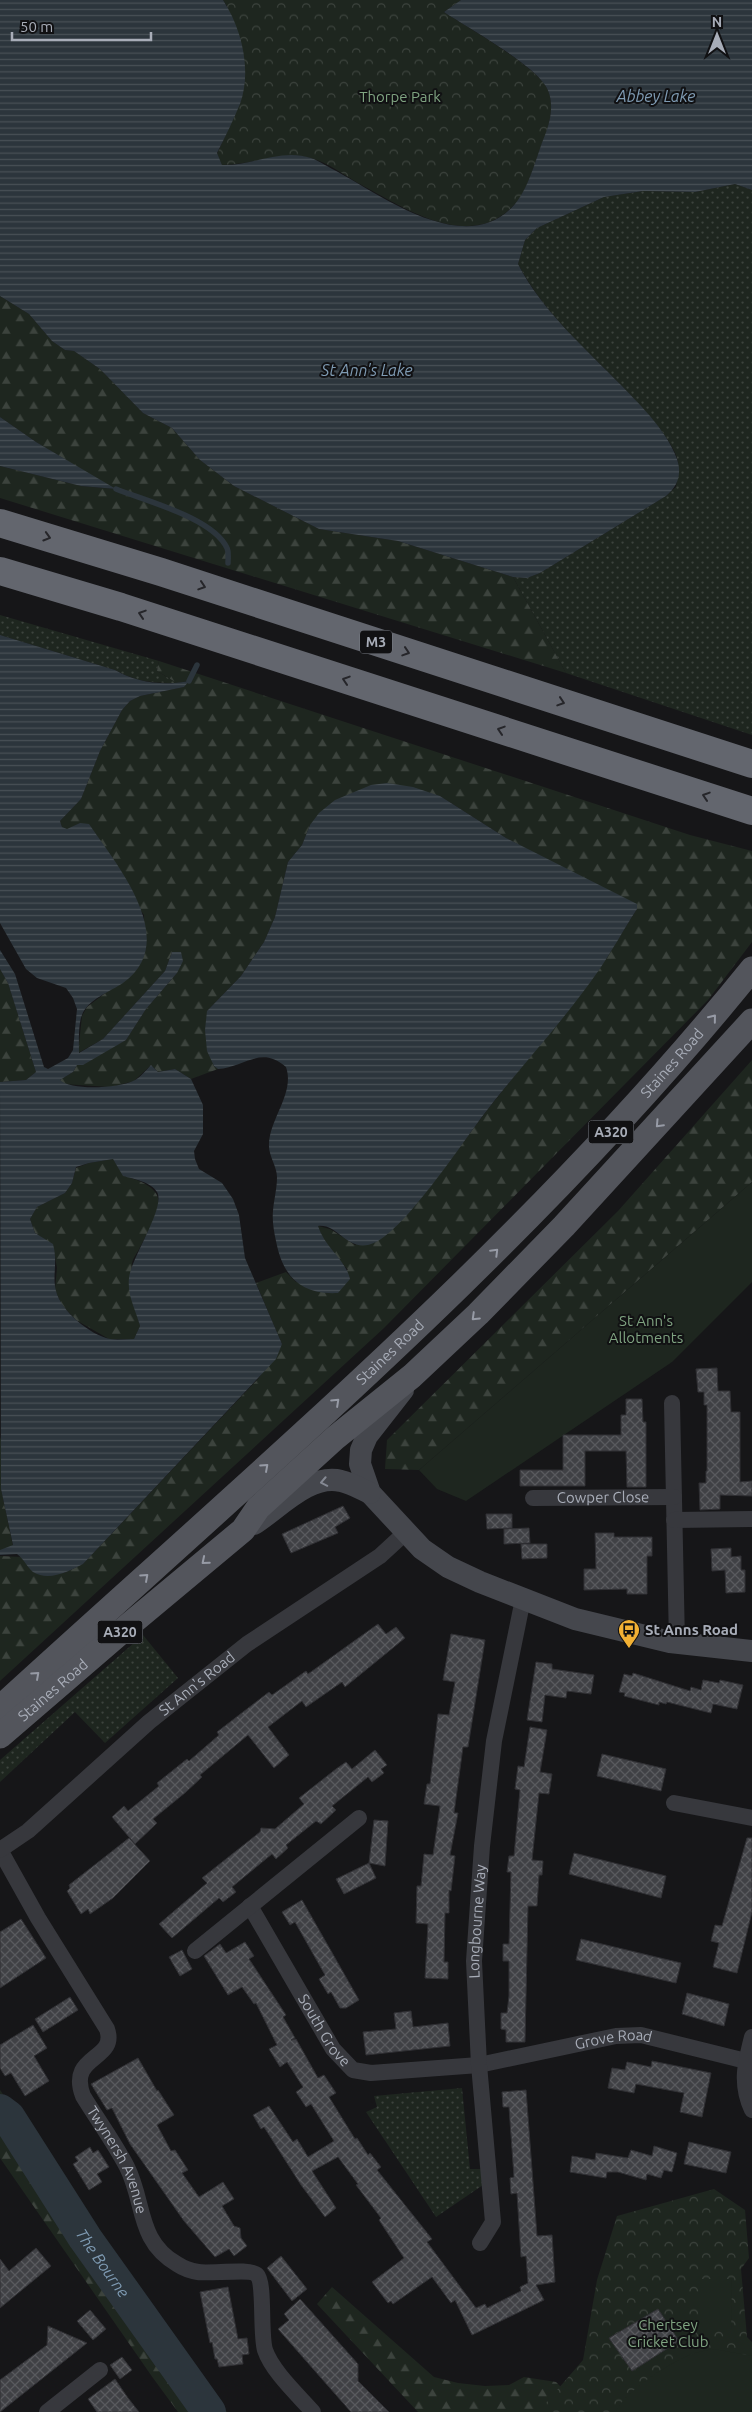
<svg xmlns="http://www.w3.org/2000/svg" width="752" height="2412" viewBox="0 0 752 2412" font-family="Ubuntu,sans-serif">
<defs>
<pattern id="grass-dots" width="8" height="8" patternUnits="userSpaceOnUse" patternTransform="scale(1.25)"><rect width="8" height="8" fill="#1e261f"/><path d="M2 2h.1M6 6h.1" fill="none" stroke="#3c433d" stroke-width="1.8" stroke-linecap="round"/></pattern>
<pattern id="forest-firs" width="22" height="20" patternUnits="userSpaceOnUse" patternTransform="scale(1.25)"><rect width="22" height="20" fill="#1e261f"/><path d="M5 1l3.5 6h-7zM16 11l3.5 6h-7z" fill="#3c433d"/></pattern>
<pattern id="park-crowns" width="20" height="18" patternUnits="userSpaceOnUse" patternTransform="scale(1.25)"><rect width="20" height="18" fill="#1e261f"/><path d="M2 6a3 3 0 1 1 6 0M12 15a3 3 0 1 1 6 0" fill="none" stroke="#3c433d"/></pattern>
<pattern id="water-rules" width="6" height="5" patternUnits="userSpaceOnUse" patternTransform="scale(1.25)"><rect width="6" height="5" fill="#2c353c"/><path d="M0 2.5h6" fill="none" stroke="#485056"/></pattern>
<pattern id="building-cross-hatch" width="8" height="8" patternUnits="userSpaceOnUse" patternTransform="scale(1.25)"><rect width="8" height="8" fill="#404145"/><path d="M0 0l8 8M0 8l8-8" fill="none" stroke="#595a5e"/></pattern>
</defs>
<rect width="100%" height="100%" fill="#161618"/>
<g fill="url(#grass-dots)">
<path d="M735,184L752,190V735L566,673L513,577L527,578L540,573L666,496L676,487C677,479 679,469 678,461C672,430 599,364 575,339C553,316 533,292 518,264L525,240L537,228L604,197L643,191L695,192Z"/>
<path d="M0,615L159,661L157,671L177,683C152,683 137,682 115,670L0,635Z"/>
<path d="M143,1635L178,1678L105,1743L75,1712L0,1782V1760Z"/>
<path d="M462,2088L470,2169H485L483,2185L436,2217L366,2112L377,2107L374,2096Z"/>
</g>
<g fill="url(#forest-firs)">
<path d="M0,296L29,314L52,341L65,350L74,351L100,369L143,413L172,428L200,460L234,486L319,529L398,541L513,577L566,673L0,498V466L81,486L114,489L36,442L0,417Z"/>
<path d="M159,661L690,835L752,851V942L708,1000L384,1328L0,1681V1556L22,1557L34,1572L64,1573L83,1564L258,1379L282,1344L256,1283L286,1272L296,1282L348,1270L324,1241L318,1226L330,1229L355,1245L422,1197L488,1109L598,971L637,909L506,838L440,796L310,825L302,845L288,862L275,917L264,942L241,976L207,1011L214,1066L218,1069L191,1079L175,1069L158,1072L151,1065L134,1081L111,1087L63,1084L60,1080L73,1072L77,1065L126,1040L146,1009L177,973L172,952L165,971L103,1039L78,1053L82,1016L87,1007L138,968L145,953L144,915L80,823L67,830L62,827L60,821L81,799L100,751L122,710L130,701L140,696L184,687L188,681L177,683L157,671Z"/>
<path d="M0,969L8,983L36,1072L26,1080L0,1082Z"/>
<path d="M752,1060V1182L419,1470L385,1469L387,1440L618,1211Z"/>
<path d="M113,1159L124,1176C175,1190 160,1209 140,1247C138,1252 132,1259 132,1264C130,1278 136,1313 140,1326L134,1339H109L76,1320L62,1305L55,1290L57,1268L53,1245L35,1233L30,1219L37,1207L65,1193L72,1183L76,1168L89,1163Z"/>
<path d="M0,1437L2,1442L1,1489L13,1546L0,1552Z"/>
<path d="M0,2090L213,2395L227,2412H178L153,2378L0,2158Z"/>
<path d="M332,2287L434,2377L458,2383L485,2386L509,2385L524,2377L556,2382L581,2407L579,2412H418L317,2304Z"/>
</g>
<g fill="url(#park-crowns)">
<path d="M223,0H461L444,12C468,28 530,63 545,85C555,100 551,120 545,136C536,157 530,187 515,204C470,254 403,207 358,183C344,175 327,162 311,158C280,150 252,165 222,165L217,154L240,103L244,85L245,68L227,6Z"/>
<path d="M714,2189L745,2210L749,2258L741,2269L747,2337L752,2342V2412H538L583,2360L597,2280L617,2216Z"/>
</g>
<g fill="#1e261f">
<path d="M752,1182V1282L672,1362L466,1501L437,1489L419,1470Z"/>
<path d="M700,2279H732L731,2330H700Z"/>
<path d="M714,2349L752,2356V2412H616C622,2394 664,2367 681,2359C692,2353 702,2351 714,2349Z"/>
</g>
<g fill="url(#water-rules)" fill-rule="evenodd">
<path d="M0,0H223C242,29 252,71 240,104C233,121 225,137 217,153L222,165C252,166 281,148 311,158C320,161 329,168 338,172C385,198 468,259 515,204C530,186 536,157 545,135C551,120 555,100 545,85C530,62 468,28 444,12L461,0H752V190L735,184L695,192L643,191L604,197L537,228L525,240L518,264C542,311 585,348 622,386C642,407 667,431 677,459C682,474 678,486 666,496L540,573L527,578L513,577L398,541L319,529L234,486L200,460L172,428L143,413L100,369L74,351L65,350L52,341L29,314L0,296Z"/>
<path d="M0,417L36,442L116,489L81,486L0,466Z"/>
<path d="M0,635L115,670C138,683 163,686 189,681L184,687L140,696L130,701L122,710L100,751L81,799L60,821L62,827L67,829L80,823L89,824C116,864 182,941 123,983C111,991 87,1000 82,1015C78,1025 79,1042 79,1053L103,1039L165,971L172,952H181L183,961L177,973L146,1009L126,1040L83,1065H77L73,1072L60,1080C70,1091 120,1088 133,1081C140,1078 146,1070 151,1065L158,1072L175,1069L191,1079L203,1105V1134L194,1151L195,1159L199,1169L222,1183L233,1199L239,1215L245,1258L282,1344L276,1359L83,1564C69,1571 49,1582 33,1572C27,1567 24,1559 17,1554L0,1555V1550L13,1545L1,1489L0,1082L26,1080L36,1072L8,983L0,969V950L15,974L44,1067L48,1069L68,1058L73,1050L77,1009L73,998L66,988L37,978L26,969L0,923ZM113,1159L123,1176C134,1179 151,1182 157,1192C166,1207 131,1258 129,1278C127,1296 136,1310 140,1326L134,1339C126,1339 117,1340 110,1339C90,1335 61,1311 56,1291C52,1276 58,1262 53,1244L35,1233L30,1219L37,1207L65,1193L72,1183L76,1167L89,1163Z"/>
<path d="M387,783L413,787L440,796L506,838L637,904V909C624,929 612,951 599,970C563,1022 519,1068 481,1118C459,1148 406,1227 376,1242C348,1256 339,1223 318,1226C325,1248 346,1260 350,1279L338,1293C301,1295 283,1277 276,1241C274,1232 272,1221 273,1211C274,1199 277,1189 277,1177C277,1166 268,1155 269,1144C270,1118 295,1093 286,1067C261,1045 245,1067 218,1069L214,1066L207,1051L205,1030L207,1011L241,976L264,942L275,917L288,862L302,845L310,825L319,813L335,800L371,785Z"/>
</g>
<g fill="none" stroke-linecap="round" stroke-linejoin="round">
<g stroke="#2c353c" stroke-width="5.5">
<path d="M116,489C146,501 213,518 227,548C229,552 228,558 228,563"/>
<path d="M189,681L197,665"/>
</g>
<path stroke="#2c353c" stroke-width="34" id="s1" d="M0,2111L8,2117L85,2238L209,2412"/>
</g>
<g fill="url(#building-cross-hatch)" stroke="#303034">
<path d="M717,1368L718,1391H730L731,1412H740V1482L752,1481V1496L720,1495V1509L700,1510L699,1483H706V1471H707V1405H704V1392H698L696,1369Z"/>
<path d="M626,1399H642L643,1422H646V1487H627L626,1451H585V1486H520V1470H563V1435H621V1415H626Z"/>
<path d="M343,1506L350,1518L335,1527L338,1533L291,1553L282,1534Z"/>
<path d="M486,1514H512V1528L487,1529Z"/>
<path d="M529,1528L530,1543L504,1544V1529Z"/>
<path d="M595,1533H614V1537H652V1556H647V1594H627V1589L584,1590V1569H596Z"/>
<path d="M521,1544H547V1558L522,1559Z"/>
<path d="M731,1548V1557L741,1556V1570H745V1592L726,1593L725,1570L712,1571L711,1549Z"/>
<path d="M378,1624L386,1634L396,1627L405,1638L345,1687L342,1682L306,1707L302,1701L268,1727L289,1755L274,1768L248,1735L200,1775L202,1777L186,1792L153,1819L157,1823L135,1844L112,1817L124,1806L128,1811L159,1786L157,1783L187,1759L189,1761L219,1735L217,1732L269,1692L272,1695L306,1671L308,1674Z"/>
<path d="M451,1634L485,1640L468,1747H463L454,1813H458L450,1855L455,1856L451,1891L449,1890V1913H445L444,1962H448V1979L425,1978L428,1924L416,1923L417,1886H421L424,1854L433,1855L440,1806L424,1804L427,1784H430L438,1714L449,1715L455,1682L443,1680Z"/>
<path d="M536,1662L552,1664V1669L594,1675L591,1694L567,1691L566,1698L545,1695L542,1722L527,1720Z"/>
<path d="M633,1673L690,1691L691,1687L701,1690L703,1680L719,1683L720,1680L743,1685L737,1709L713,1704L711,1713L667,1702L666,1704L659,1702V1705L624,1696L625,1693L619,1692L624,1674L632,1676Z"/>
<path d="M530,1727L547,1730L540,1772L552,1774L549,1794L539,1793L532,1860L543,1861L542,1875H539L537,1906H528L525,2042H506V2030L501,2029V2013H507L509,1996V1961H503V1944H509L511,1872H507L509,1856H514L520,1790L515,1789L518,1766L524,1767Z"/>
<path d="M375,1750L387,1765L381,1769L384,1773L372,1782L368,1777L332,1806L336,1810L321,1824L316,1821L286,1845L288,1848L276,1859L272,1854L232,1887L236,1892L223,1902L219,1898L172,1938L159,1924L207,1883L202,1878L260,1832L261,1828L275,1829L304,1804L299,1798L336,1769L346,1762L352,1769Z"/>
<path d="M602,1754L666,1769L661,1791L597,1776Z"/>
<path d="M374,1820L388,1821L385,1866L369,1863Z"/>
<path d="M129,1838L150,1861L113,1898L90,1914L88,1909L81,1914L67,1891L70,1888L69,1885Z"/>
<path d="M747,1838H752V1912L737,1973L713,1967L719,1943L711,1941L715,1925L722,1926Z"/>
<path d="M574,1853L666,1876L661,1898L569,1874Z"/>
<path d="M369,1863L376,1878L344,1894L336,1879Z"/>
<path d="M302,1900L359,2000L346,2008H340L331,1992L328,1994L319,1979L325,1975L295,1922L290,1925L282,1912Z"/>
<path d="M21,1919L46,1958L0,1988V1932Z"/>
<path d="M581,1939L681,1963L676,1983L576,1960Z"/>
<path d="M245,1942L254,1956L249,1959L286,2015L283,2017L295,2038L291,2040L296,2039L318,2078L324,2075L336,2093L329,2097L355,2139L357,2138L368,2155L370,2153L381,2167L377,2170L432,2239L427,2242L476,2308L485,2304L487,2308L521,2291L520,2287L528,2283L526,2256L521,2257L517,2193L511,2194L510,2178L514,2177L509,2107H503L502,2092L526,2090L537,2236L552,2235L555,2282L536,2285L544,2300L472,2335L455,2300L451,2303L432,2277L393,2304L391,2301L388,2303L372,2282L404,2258L379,2220L381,2218L356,2185L358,2184L338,2157L312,2171L336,2208L325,2217L301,2185L264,2127L261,2129L253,2115L269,2106L293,2142L297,2139L308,2157L334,2141L311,2104L306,2107L296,2092L303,2087L287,2062L280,2067L269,2049L277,2045L256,2003L254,2004L242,1987L228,1995L204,1956L220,1944L226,1953Z"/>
<path d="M182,1950L192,1969L180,1976L169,1957Z"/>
<path d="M687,1993L729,2004L724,2026L682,2014Z"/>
<path d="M70,1997L78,2010L43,2032L35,2019Z"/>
<path d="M411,2011L413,2027L448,2023L450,2046L366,2055L363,2032L396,2029L394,2013Z"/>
<path d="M33,2025L47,2048L34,2056L49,2081L25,2096L11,2073L5,2076L0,2068V2045Z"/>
<path d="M138,2058L157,2091L158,2090L174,2115L157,2125L171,2151L175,2150L188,2170L182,2173L199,2197L223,2182L234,2199L222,2206L234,2226L240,2228L241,2238L247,2246L234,2256L229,2249L215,2257L184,2221L130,2144L112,2108L107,2110L91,2084Z"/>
<path d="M652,2061L711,2073L702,2117L680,2112L684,2093L636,2084L634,2093L608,2088L612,2068L625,2070L627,2062L651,2067Z"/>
<path d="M689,2142L731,2152L726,2173L684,2164Z"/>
<path d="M654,2146L677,2153L672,2172L664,2170L661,2178L647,2174L646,2180L618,2172H607L606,2178L570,2172L572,2156L595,2160L596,2153L628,2158L631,2150L652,2156Z"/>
<path d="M90,2147L93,2153L98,2150L109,2167L97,2174L102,2182L89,2190L73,2164L78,2161L75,2157Z"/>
<path d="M36,2248L51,2266L0,2308V2259L9,2271Z"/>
<path d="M281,2256L307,2289L292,2301L267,2268Z"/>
<path d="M228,2287L238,2339L247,2338L249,2354L242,2355L243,2364L219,2367L217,2359H215L212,2342L210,2343L200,2292Z"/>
<path d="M300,2299L358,2364V2381L389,2412H351L278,2329L289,2320L284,2314Z"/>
<path d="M658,2309L679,2341L632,2371L609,2338Z"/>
<path d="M90,2310L106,2329L93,2340L77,2321Z"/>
<path d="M48,2326L87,2343L0,2412V2380L47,2345Z"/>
<path d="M122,2357L132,2370L120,2379L110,2365Z"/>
<path d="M115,2379L128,2398L139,2412H97L88,2399Z"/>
</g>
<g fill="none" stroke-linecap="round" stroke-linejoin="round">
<g stroke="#37383d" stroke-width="16">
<path d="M672,1403L677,1643"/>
<path id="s2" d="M533,1498L674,1497"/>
<path d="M674,1520L752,1519"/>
<path d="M674,1803L752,1818"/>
<path id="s3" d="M0,1850L38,1918L107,2029C118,2061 67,2054 83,2096C97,2119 114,2142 127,2167C145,2203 137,2241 177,2264C183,2268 192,2271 198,2272C211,2274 251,2268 257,2275C265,2283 260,2334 265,2350C272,2371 298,2395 313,2412"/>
<path id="s4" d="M0,1850L28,1831L149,1722L247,1644L380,1556L405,1533"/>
<path id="s5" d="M250,1906L333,2049L353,2070L371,2073L479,2065L616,2036L641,2035L746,2061"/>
<path d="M195,1951L359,1818"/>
<path d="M752,2037C745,2064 740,2084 752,2110"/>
<path id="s6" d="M480,2243L493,2222L479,2065L474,1961L482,1846L494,1741L523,1599"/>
<path d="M47,2412L100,2370"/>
</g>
<g stroke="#45474d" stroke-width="22">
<path d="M403,1390L367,1436L361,1450L360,1464L370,1493L422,1549L448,1567L480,1582L575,1619L670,1642L752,1651"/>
<path d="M254,1524C278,1509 310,1473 341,1481C351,1483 361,1489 370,1493"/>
</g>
<g stroke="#53555c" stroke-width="25">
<path id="s7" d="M0,1708C259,1471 531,1243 752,969"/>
<path id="s8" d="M0,1736L129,1625L243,1530L258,1508L335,1438L412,1376L478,1314L564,1226L752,1021"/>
</g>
<g stroke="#63666e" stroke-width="28">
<path d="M0,523L161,572L752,764"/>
<path d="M0,571L121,607L752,811"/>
</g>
</g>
<defs><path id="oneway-chevron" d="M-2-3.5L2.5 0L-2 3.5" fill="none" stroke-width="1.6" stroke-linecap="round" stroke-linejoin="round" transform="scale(1.25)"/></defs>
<g stroke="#26262a">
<use href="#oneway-chevron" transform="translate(47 537) rotate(17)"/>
<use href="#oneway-chevron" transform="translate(202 586) rotate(18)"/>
<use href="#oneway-chevron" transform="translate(142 614) rotate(-162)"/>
<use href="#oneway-chevron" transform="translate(406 652) rotate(18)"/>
<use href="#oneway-chevron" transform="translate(346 680) rotate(-162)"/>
<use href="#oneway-chevron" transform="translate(561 702) rotate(18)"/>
<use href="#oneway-chevron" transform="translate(501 730) rotate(-162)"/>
<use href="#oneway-chevron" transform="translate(706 796) rotate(-162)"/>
</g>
<g stroke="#979ba6">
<use href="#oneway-chevron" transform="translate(713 1018) rotate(-51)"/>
<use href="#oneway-chevron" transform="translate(659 1124) rotate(133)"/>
<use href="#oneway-chevron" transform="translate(495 1252) rotate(-45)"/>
<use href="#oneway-chevron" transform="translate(475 1317) rotate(136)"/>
<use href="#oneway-chevron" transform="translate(336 1402) rotate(-43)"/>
<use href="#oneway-chevron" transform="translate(265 1467) rotate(-42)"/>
<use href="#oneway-chevron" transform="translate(205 1561) rotate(140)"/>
<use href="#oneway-chevron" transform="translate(145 1577) rotate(-42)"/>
<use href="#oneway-chevron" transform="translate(36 1675) rotate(-42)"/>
</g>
<use stroke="#858993" href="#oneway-chevron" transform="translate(324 1482) rotate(169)"/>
<defs>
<g id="bus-pin" transform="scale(1.125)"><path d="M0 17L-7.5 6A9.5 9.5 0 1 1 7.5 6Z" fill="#f2b134" stroke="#111113"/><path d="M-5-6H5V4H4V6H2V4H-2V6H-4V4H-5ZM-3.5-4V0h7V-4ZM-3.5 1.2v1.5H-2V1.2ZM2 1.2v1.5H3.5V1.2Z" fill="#111"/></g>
</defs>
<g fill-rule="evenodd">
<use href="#bus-pin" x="629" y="1630"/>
</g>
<g text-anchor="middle" stroke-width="4" stroke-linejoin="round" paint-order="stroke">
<g fill="#111113" stroke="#7b7e86" stroke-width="1">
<rect x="360" y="630.5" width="32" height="23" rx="4"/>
<rect x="588.5" y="1120.5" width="45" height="23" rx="4"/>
<rect x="97.5" y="1620.5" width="45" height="23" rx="4"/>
</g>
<g font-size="14" font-weight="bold" fill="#a8adb8">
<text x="376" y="647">M3</text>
<text x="611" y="1137">A320</text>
<text x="120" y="1637">A320</text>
</g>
<g font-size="15" fill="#7fa381" stroke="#111113">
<text x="400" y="102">Thorpe Park</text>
<text x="646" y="1326">St Ann's<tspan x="646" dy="17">Allotments</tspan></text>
<text x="668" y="2330">Chertsey<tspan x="668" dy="17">Cricket Club</tspan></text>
</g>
<g font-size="15" fill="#a8adb8" stroke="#111113">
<text dy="5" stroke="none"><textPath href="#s7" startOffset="932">Staines Road</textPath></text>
<text dy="5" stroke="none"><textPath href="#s7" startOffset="528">Staines Road</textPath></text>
<text dy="5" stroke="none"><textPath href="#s2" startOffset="70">Cowper Close</textPath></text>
<text dy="5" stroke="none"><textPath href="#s4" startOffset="258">St Ann's Road</textPath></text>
<text dy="5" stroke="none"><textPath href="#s8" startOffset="70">Staines Road</textPath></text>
<text dy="5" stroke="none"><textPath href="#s6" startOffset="326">Longbourne Way</textPath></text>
<text dy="5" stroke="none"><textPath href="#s5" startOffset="145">South Grove</textPath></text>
<text dy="5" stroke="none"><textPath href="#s5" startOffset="458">Grove Road</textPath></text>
<text dy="5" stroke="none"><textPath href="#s3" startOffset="360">Twynersh Avenue</textPath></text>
</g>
<g font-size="15" font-weight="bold" fill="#a8adb8" stroke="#111113" text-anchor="start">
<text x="645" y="1635">St Anns Road</text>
</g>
<g font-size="16" font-style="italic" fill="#7f9bb3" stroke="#111113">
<text x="656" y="102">Abbey Lake</text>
<text x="367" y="376">St Ann's Lake</text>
<text dy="6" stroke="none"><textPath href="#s1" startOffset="184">The Bourne</textPath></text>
</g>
</g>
<g transform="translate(717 35)" stroke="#111113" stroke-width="4" paint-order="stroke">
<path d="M0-4L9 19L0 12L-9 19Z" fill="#a8adb8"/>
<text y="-8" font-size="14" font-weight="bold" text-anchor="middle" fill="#a8adb8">N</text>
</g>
<path d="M12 32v8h139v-8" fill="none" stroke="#a8adb8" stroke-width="2.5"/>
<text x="20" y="32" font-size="15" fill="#a8adb8" stroke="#111113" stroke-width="4" paint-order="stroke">50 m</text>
</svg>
